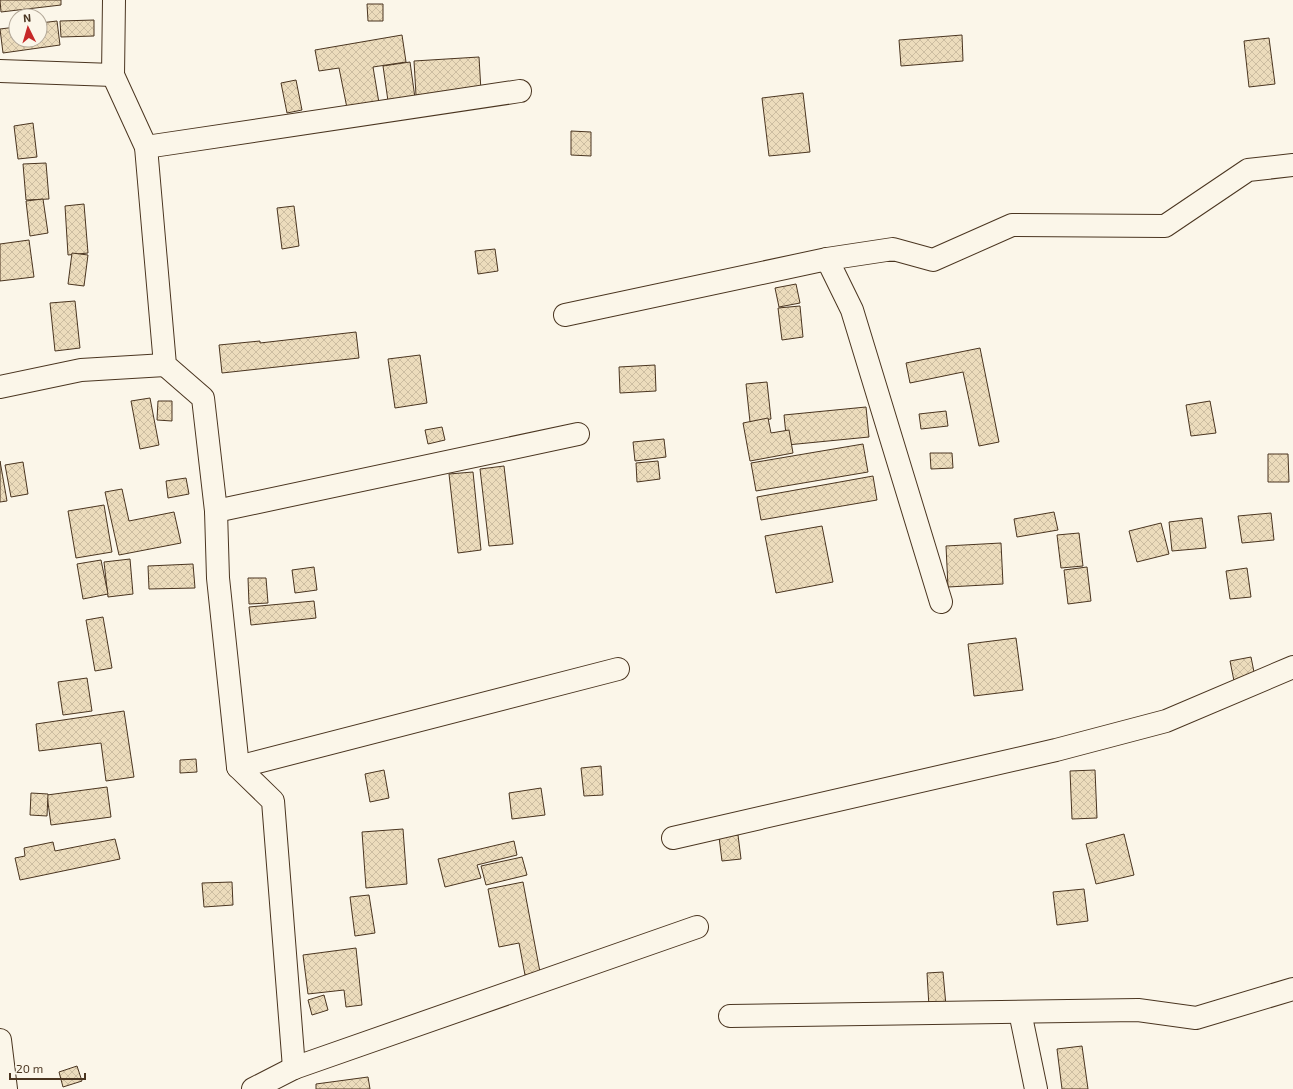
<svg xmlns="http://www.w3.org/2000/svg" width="1293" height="1089" viewBox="0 0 1293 1089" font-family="'Exo 2',sans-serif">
<defs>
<pattern id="building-cross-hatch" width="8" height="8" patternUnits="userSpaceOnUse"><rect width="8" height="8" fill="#ecdcbc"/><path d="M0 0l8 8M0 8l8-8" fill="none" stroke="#ccbda1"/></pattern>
</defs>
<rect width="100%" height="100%" fill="#fbf6e9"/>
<g fill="url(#building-cross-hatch)" stroke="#4a3520">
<path d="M0,0H61V5L1,12Z"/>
<path d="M367,4H383V21H368Z"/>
<path d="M94,20V36L61,37L60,21Z"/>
<path d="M57,21L60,45L3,53L0,29L16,27V40H40V23Z"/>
<path d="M402,35L406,62L373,67L379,103L347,108L339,68L319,71L315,50Z"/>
<path d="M962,35L963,61L901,66L899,40Z"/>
<path d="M1269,38L1275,84L1249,87L1244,41Z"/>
<path d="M479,57L481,91L416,95L414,61Z"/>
<path d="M410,62L415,98L388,101L383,66Z"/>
<path d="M296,80L302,110L287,113L281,83Z"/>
<path d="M803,93L810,152L769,156L762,98Z"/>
<path d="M33,123L37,157L18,159L14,126Z"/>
<path d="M571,131L591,132V156L571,155Z"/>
<path d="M46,163L49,199L26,200L23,164Z"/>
<path d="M43,199L48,233L30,236L26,201Z"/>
<path d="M84,204L88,253L68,255L65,206Z"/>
<path d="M294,206L299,246L282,249L277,208Z"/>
<path d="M29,240L34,277L0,281V244Z"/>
<path d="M495,249L498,271L478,274L475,251Z"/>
<path d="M72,253L88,255L84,286L68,284Z"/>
<path d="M796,284L800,303L779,307L775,288Z"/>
<path d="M75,301L80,348L55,351L50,303Z"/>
<path d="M800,306L803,337L782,340L778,308Z"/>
<path d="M356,332L359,358L222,373L219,345L260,341V343Z"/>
<path d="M980,348L999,442L979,446L963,372L910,383L906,363Z"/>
<path d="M420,355L427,403L395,408L388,359Z"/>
<path d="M655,365L656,391L620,393L619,367Z"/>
<path d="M767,382L771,419L750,422L746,384Z"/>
<path d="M150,398L159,445L140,449L131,401Z"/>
<path d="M158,401H172V421L157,420Z"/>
<path d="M1210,401L1216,433L1191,436L1186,405Z"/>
<path d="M866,407L869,437L787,445L784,415Z"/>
<path d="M946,411L948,426L921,429L919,414Z"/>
<path d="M768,418L771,433L789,430L793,453L750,461L743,423Z"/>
<path d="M442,427L445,440L428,444L425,430Z"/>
<path d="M664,439L666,457L635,461L633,442Z"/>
<path d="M863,444L868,472L756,491L751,463Z"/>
<path d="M930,453H952L953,468L931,469Z"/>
<path d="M1268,454H1288L1289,482H1268Z"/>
<path d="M0,461L7,501L0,502Z"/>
<path d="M658,461L660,479L637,482L636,463Z"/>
<path d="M23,462L28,494L11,497L5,465Z"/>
<path d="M504,466L513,544L489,546L480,469Z"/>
<path d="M473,472L481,550L458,553L449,474Z"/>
<path d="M873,476L877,500L761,520L757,497Z"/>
<path d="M186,478L189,494L168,498L166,481Z"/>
<path d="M122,489L129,521L174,512L181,543L119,555L105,492Z"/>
<path d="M104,505L112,552L76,558L68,511Z"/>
<path d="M1054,512L1058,530L1017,537L1014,519Z"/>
<path d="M1271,513L1274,540L1242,543L1238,516Z"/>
<path d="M1202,518L1206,548L1172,551L1169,522Z"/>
<path d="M1161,523L1169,554L1137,562L1129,531Z"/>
<path d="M822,526L833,582L776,593L765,536Z"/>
<path d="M1079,533L1083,566L1061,568L1057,535Z"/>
<path d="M1001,543L1003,584L948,587L946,546Z"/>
<path d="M130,559L133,594L108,597L104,562Z"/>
<path d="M101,560L108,594L83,599L77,564Z"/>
<path d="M193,564L195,588L149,589L148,566Z"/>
<path d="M314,567L317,590L295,593L292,570Z"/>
<path d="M1087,567L1091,601L1068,604L1064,570Z"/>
<path d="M1247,568L1251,597L1230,599L1226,571Z"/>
<path d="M248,578H266L268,603L249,604Z"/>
<path d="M314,601L316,618L251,625L249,607Z"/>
<path d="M103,617L112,668L95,671L86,620Z"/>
<path d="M1016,638L1023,690L974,696L968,644Z"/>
<path d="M1251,657L1256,682L1235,686L1230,661Z"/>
<path d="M87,678L92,711L63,715L58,682Z"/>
<path d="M124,711L134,777L106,781L101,743L39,751L36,724Z"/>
<path d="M196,759L197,772L180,773V760Z"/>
<path d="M601,766L603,795L584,796L581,768Z"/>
<path d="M384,770L389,798L370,802L365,774Z"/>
<path d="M1095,770L1097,818L1072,819L1070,771Z"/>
<path d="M107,787L111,817L51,825L47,795Z"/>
<path d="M541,788L545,815L512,819L509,793Z"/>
<path d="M31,793L48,794L47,816L30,815Z"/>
<path d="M403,829L407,884L366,888L362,832Z"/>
<path d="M1124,834L1134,875L1096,884L1086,844Z"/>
<path d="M738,835L741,859L722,861L719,837Z"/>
<path d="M115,839L120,859L20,880L15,858L25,856L24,848L53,842L55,851Z"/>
<path d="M514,841L517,855L477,865L481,878L445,887L438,859Z"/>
<path d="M522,857L527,875L486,885L481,866Z"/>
<path d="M232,882L233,905L204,907L202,883Z"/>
<path d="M523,882L540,972L525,975L519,943L499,947L488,889Z"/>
<path d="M1084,889L1088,921L1057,925L1053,892Z"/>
<path d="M369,895L375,933L355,936L350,897Z"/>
<path d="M356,948L362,1005L346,1007L344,990L308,994L303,955Z"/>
<path d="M943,972L946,1006L929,1007L927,973Z"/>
<path d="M324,995L328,1010L312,1015L308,1000Z"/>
<path d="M1082,1046L1088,1089H1062L1057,1049Z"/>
<path d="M77,1066L82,1081L63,1087L59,1072Z"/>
<path d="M368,1077L370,1089H316V1084Z"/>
</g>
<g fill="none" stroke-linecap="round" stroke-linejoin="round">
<g stroke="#4a3520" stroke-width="24">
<g id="street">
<path d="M114,0L113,75L146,147L165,365L203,398L216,511L218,578L238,767L273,801L294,1068"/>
<path d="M0,71L113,75"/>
<path d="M146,147L520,91"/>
<path d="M827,259L893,249L933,260L1012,225L1165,226L1248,170L1293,165"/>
<path d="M565,315L827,259L852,310L941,602"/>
<path d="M0,387L81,370L165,365"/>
<path d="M216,511L578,434"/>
<path d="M238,767L618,669"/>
<path d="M673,838L1056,750L1166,721L1293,667"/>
<path d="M1020,1012L1036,1089"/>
<path d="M730,1016L1138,1010L1196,1018L1293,989"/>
<path d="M0,1040L6,1089"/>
<path d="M253,1089L294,1068L697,927"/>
</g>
</g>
<use href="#street" stroke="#fbf6e9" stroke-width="22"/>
</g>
<g transform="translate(28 28) rotate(355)"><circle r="19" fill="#fbf6e9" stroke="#b4a999"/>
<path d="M0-3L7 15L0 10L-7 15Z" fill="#c62828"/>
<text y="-6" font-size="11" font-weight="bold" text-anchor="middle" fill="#4a3520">N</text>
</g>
<path d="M10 1073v6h75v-6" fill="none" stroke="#4a3520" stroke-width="2"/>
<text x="16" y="1073" font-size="12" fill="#4a3520" stroke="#fbf6e9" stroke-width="3" paint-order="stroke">20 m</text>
</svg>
